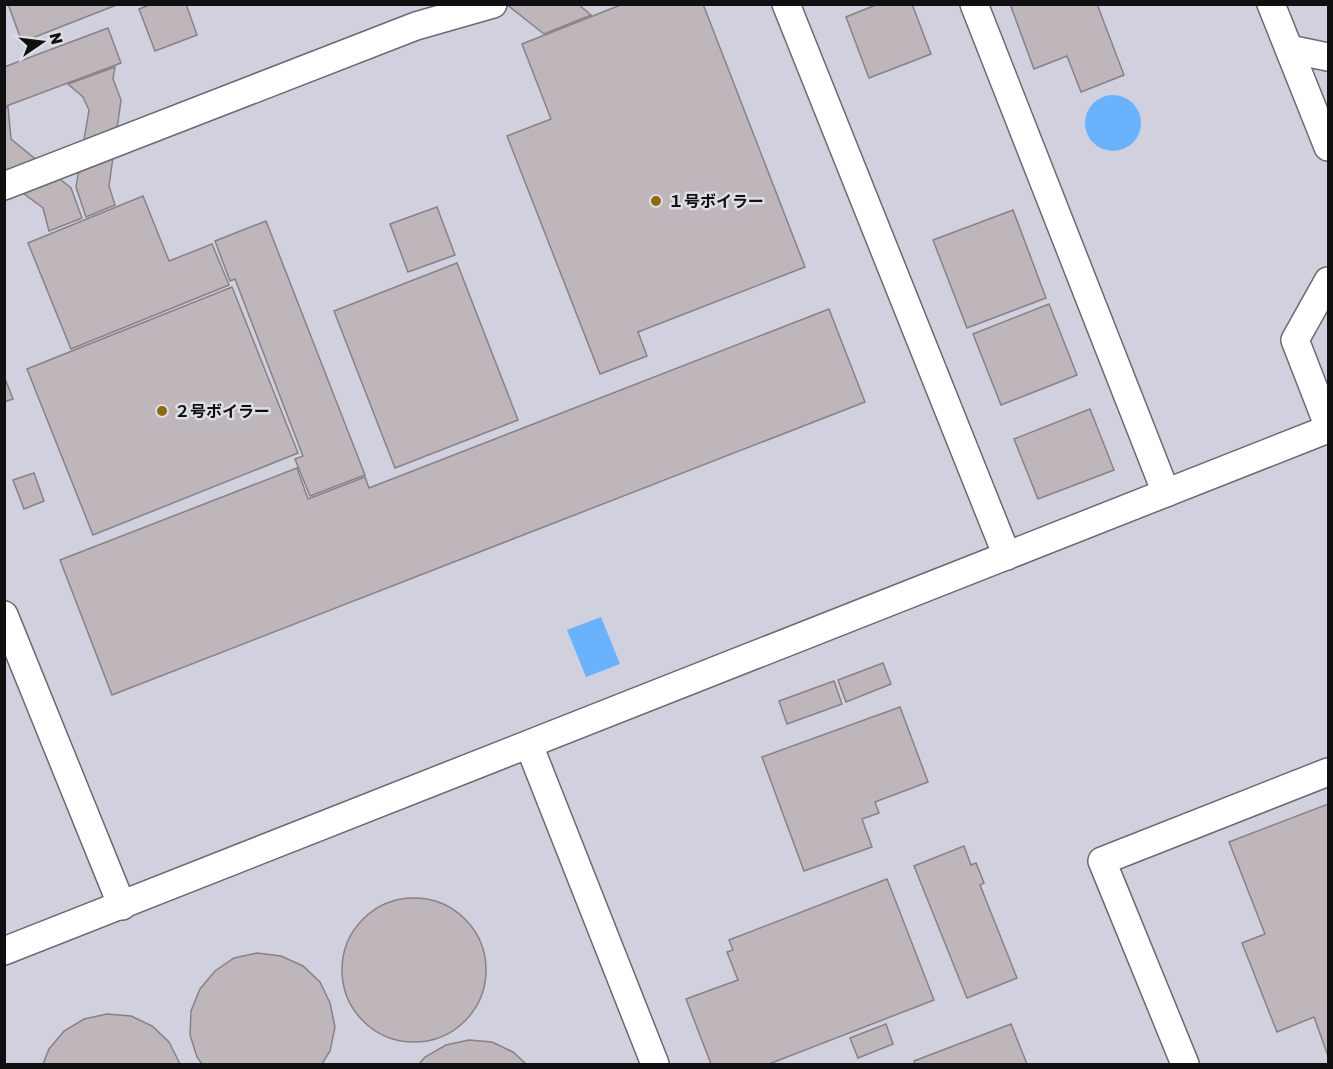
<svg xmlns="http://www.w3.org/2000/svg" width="1333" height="1069" viewBox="0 0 1333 1069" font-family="Rubik,'Noto Sans JP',sans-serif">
<rect width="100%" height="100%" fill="#dedee6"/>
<rect fill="#d1d0df" x="5" y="5" width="1323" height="1059"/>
<g fill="#6ab3fc">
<circle cx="1113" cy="123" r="28"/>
<path d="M601,617L620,664L586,677L567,630Z"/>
</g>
<g fill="#beb6bb" stroke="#888185" stroke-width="1.5">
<path d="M8,4H119L22,42Z"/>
<path d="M152,4H186L197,35L155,51L139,9Z"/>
<path d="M506,4H578L591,15L544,34Z"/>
<path d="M623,4H703L805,267L638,332L647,356L600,374L507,136L551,119L522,44Z"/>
<path d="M878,4H912L931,54L869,78L846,17Z"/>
<path d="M1010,4H1097L1124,75L1081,92L1067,56L1034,69Z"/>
<path d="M108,28L121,63L4,107V67Z"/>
<path d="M115,67L113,79L121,100L109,186L115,205L86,217L76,187L89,110L83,97L68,84Z"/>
<path d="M8,107L11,139L71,188L82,218L49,231L43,208L4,179V108Z"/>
<path d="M143,196L169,261L212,244L229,285L71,349L28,243Z"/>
<path d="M437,207L455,255L408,272L390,224Z"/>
<path d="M1013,210L1046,298L967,328L933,240Z"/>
<path d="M266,221L365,475L310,496L295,459L303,456L235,279L230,281L215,241Z"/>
<path d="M457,263L518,420L395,468L334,311Z"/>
<path d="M232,287L298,453L93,535L27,369Z"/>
<path d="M1049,304L1077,375L1001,405L973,334Z"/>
<path d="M829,309L865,402L112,695L60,560L297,468L308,499L365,477L369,488Z"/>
<path d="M4,376L13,399L4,402Z"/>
<path d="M1090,409L1114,470L1038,499L1014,439Z"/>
<path d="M34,473L44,501L24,509L13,480Z"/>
<path d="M883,663L891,684L846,702L838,680Z"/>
<path d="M834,681L842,704L787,724L779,701Z"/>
<path d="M900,707L928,782L875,802L879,813L862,819L872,847L804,871L762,757Z"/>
<path d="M1328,804V1056L1314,1017L1277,1032L1242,943L1265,934L1229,842Z"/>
<path d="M964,846L971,865L976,863L984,883L980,885L1017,978L967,998L914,866Z"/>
<path d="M887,879L934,1000L769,1064H711L686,999L738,980L727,952L733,950L729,940Z"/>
<circle cx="414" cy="970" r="72"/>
<path d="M257,953L281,956L303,966L320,982L330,1003L335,1027L330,1051L322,1064H202L197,1057L190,1035L191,1011L200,989L215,971L234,958Z"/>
<path d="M107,1014L131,1016L152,1026L169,1042L180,1064H43L49,1049L64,1031L84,1019Z"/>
<path d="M886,1024L893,1044L858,1058L850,1038Z"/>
<path d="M1011,1024L1027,1064H915L914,1061Z"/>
<path d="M469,1040L492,1042L513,1052L526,1064H419L425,1057L446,1045Z"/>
</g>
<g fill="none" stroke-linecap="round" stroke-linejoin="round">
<g stroke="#6a6a71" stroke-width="30">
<g id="minor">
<path d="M786,4L1007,556"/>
<path d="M974,4L1166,493"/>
<path d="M1271,4L1328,147"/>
<path d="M1289,49L1328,57"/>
<path d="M4,186L416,26L493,4"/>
<path d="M1328,281L1295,340L1328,425"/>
<path d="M4,615L122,906"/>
<path d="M529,745L655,1064"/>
<path d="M4,951L1328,429"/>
<path d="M1185,1064L1102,861L1328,772"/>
</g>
</g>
<use href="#minor" stroke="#fff" stroke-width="27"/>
</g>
<g fill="#8e690d" stroke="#dedee6" stroke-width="2">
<circle cx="656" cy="201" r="6"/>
<circle cx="162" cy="411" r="6"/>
</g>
<g text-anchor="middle" stroke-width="5" stroke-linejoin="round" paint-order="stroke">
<g font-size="16" font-weight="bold" fill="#101013" stroke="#dedee6" text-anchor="start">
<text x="668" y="207">１号ボイラー</text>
<text x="174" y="417">２号ボイラー</text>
</g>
</g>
<rect width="1333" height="1069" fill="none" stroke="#101013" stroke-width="12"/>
<g transform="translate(42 42) rotate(76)" stroke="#dedee6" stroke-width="4.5" paint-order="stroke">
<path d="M0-4.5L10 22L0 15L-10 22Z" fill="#101013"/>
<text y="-9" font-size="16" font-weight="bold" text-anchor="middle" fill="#101013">N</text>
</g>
</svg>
